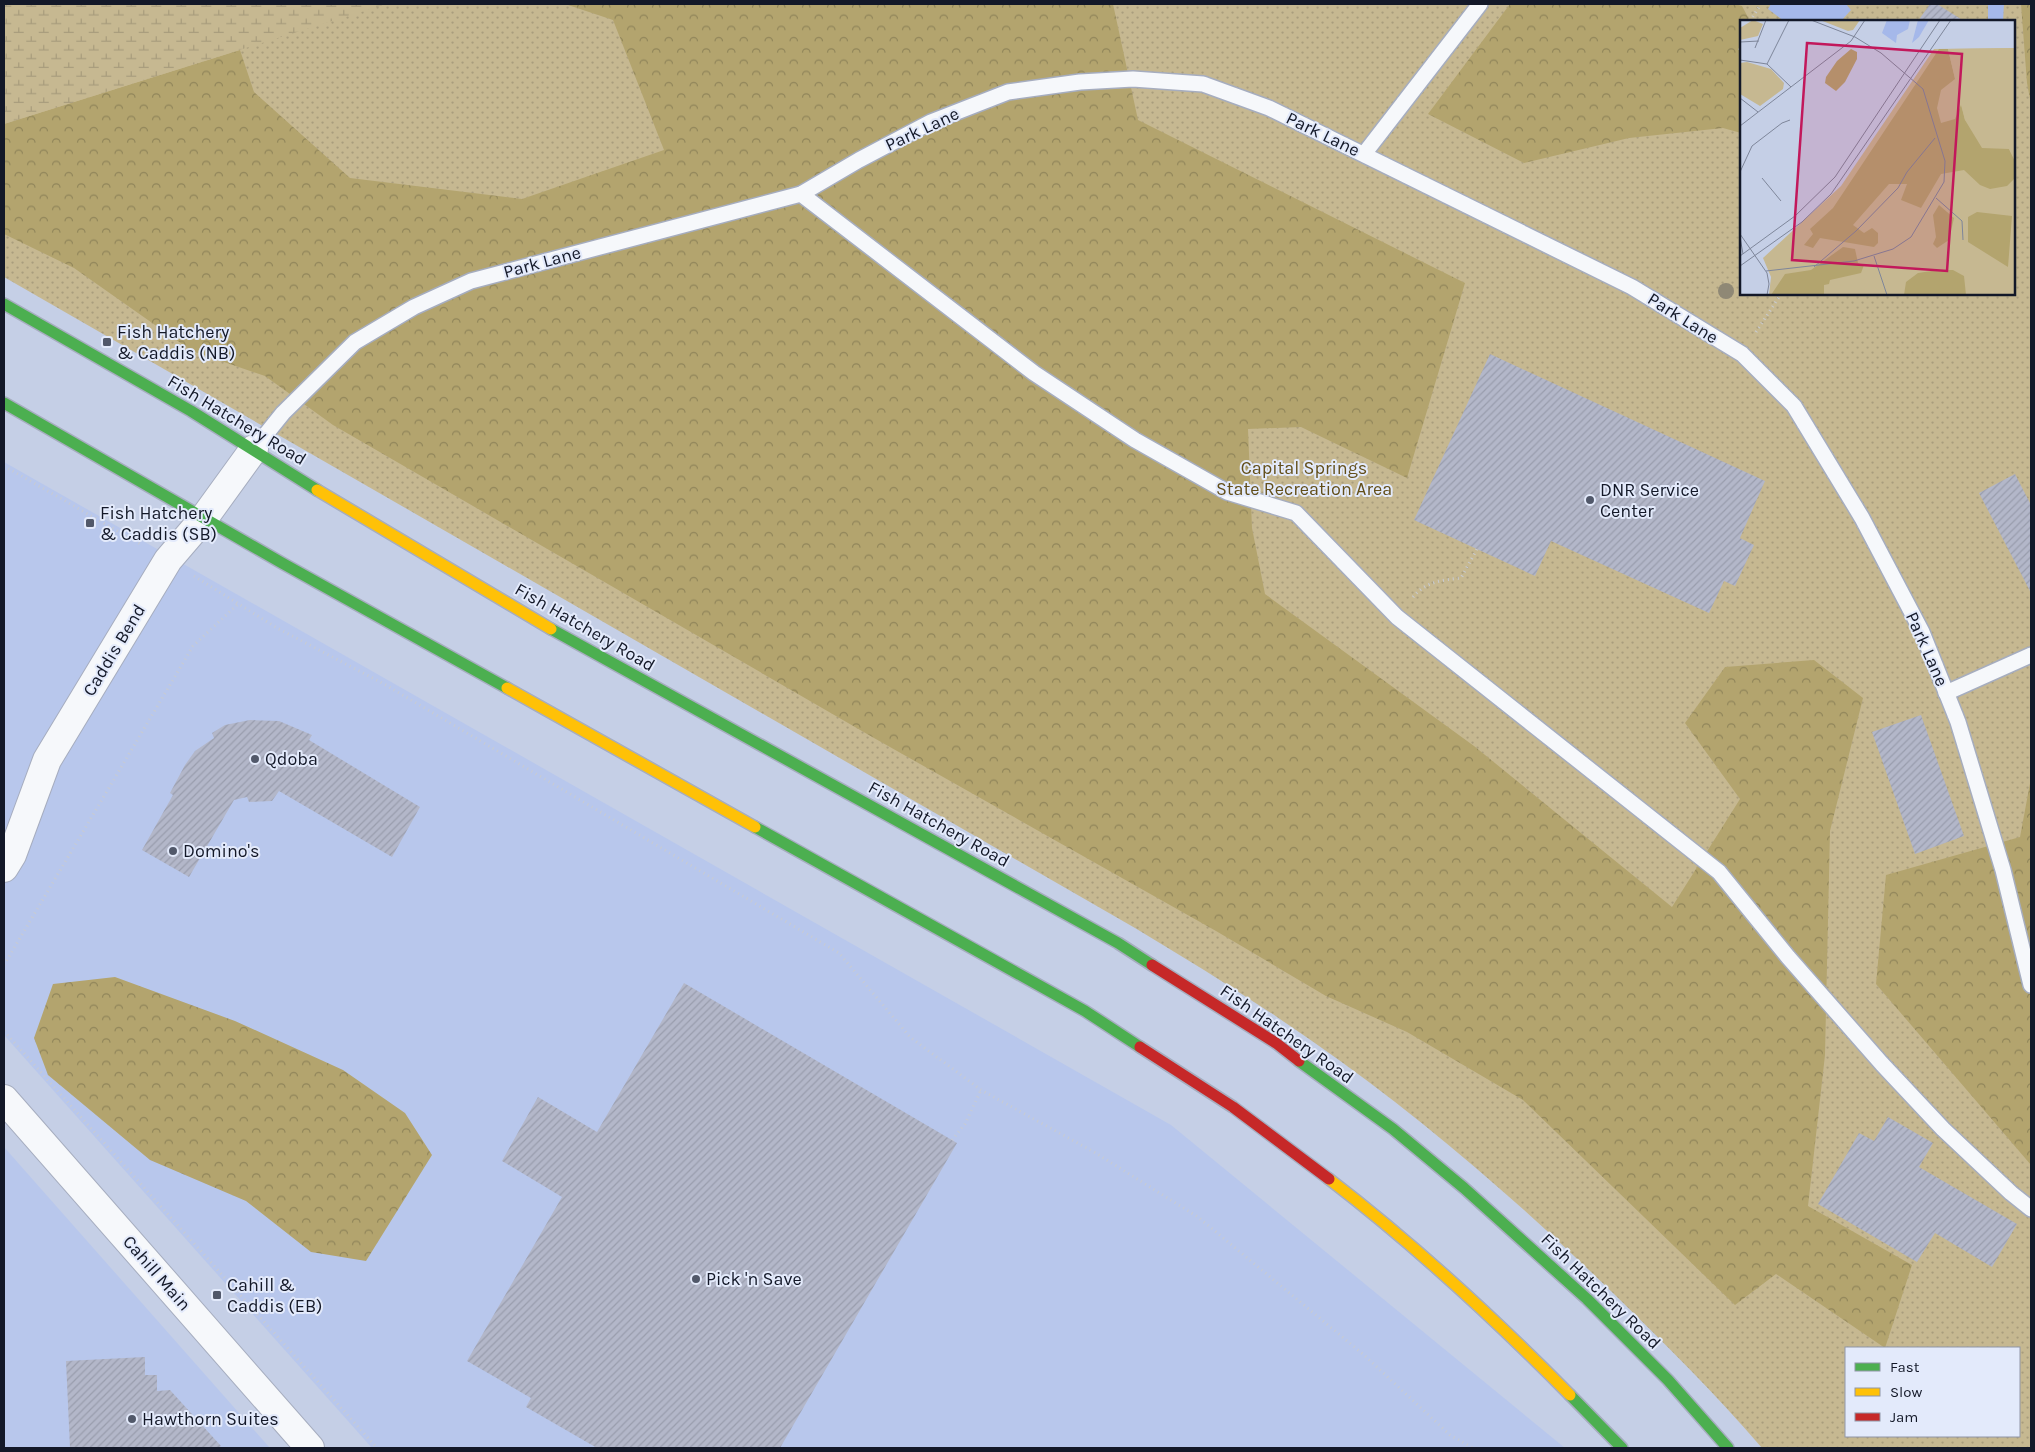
<svg xmlns="http://www.w3.org/2000/svg" width="2035" height="1452" viewBox="0 0 2035 1452" font-family="Karla,sans-serif">
<defs>
<pattern id="grass-dots" width="8" height="8" patternUnits="userSpaceOnUse" patternTransform="scale(1.25)"><rect width="8" height="8" fill="#c6b891"/><path d="M2 2h.1M6 6h.1" fill="none" stroke="#a99d7d" stroke-width="1.8" stroke-linecap="round"/></pattern>
<pattern id="forest-crowns" width="20" height="18" patternUnits="userSpaceOnUse" patternTransform="scale(1.25)"><rect width="20" height="18" fill="#b3a46e"/><path d="M2 6a3 3 0 1 1 6 0M12 15a3 3 0 1 1 6 0" fill="none" stroke="#90855a"/></pattern>
<pattern id="wetland-marsh" width="20" height="14" patternUnits="userSpaceOnUse" patternTransform="scale(1.25)"><rect width="20" height="14" fill="#c6b891"/><path d="M1 5h8M5 5V1M11 12h8M15 12V8" fill="none" stroke="#a99d7d"/></pattern>
<pattern id="building-hatch" width="6" height="6" patternUnits="userSpaceOnUse" patternTransform="scale(1.25)"><rect width="6" height="6" fill="#b3b7c9"/><path d="M-1 1l2-2M0 6l6-6M5 7l2-2" fill="none" stroke="#999dad"/></pattern>
</defs>
<rect width="100%" height="100%" fill="#c5cfe6"/>
<g fill="#b8c7ec">
<path d="M4,462L1171,1125L1565,1448H372L4,1035Z"/>
<path d="M4,1147L270,1448H4Z"/>
</g>
<path fill="url(#grass-dots)" fill-rule="evenodd" d="M4,4H2031V1448H1762C1716,1394 1665,1344 1614,1294C1520,1203 1420,1116 1312,1041C1255,1001 1195,964 1135,928L4,277ZM1741,21H2014V294H1741ZM1846,1348H2019V1436H1846Z"/>
<g fill="url(#forest-crowns)">
<path d="M565,4H1113L1138,120L1465,283L1407,478L1301,427L1248,429L1252,528L1265,594L1474,746L1672,907L1740,799L1685,723L1725,667L1814,660L1863,698L1830,831L1825,1055L1808,1206L1912,1265L1885,1348L1776,1274L1735,1305L1523,1100L1407,1032L1326,996L1216,931L874,738L333,425L265,376L192,351L74,268L4,234V124L240,50L254,92L350,178L522,199L664,150L613,20Z"/>
<path d="M1510,4H1735L1742,6L1750,21H1741V133L1723,128L1629,138L1524,163L1428,114Z"/>
<path d="M2021,4H2031V104L2027,83Z"/>
<path d="M2031,778V1165L1876,984L1886,875L2020,837Z"/>
<path d="M115,977L235,1021L343,1070L405,1113L432,1155L366,1261L311,1252L246,1201L150,1160L48,1075L34,1038L53,984Z"/>
</g>
<path fill="url(#wetland-marsh)" d="M4,4H386L4,124Z"/>
<g fill="#a5b8ea">
<path d="M1771,4H1846L1851,10L1841,21H1784L1768,9Z"/>
<path d="M1988,4H2004L2003,21H1988Z"/>
</g>
<g fill="url(#building-hatch)">
<path d="M1930,4H1937L1964,21H1918Z"/>
<path d="M1490,354L1765,481L1740,538L1754,545L1735,586L1724,581L1709,613L1551,541L1535,576L1414,520Z"/>
<path d="M2015,474L2031,505V593L1979,493Z"/>
<path d="M1921,715L1964,836L1915,854L1872,732Z"/>
<path d="M250,720L279,721L312,735L309,740L420,807L392,857L279,791L272,801L249,802L247,797L234,800L189,877L142,850L173,795L170,793L185,765L195,751L214,738L212,733L225,725Z"/>
<path d="M684,983L957,1143L780,1448H597L526,1407L531,1398L467,1361L562,1197L502,1161L538,1097L597,1132Z"/>
<path d="M1888,1117L1933,1143L1919,1167L2017,1224L1992,1267L1935,1233L1917,1262L1818,1204L1859,1133L1874,1141Z"/>
<path d="M145,1357V1375H157V1391L170,1390L221,1446L218,1448H70L66,1361Z"/>
</g>
<g fill="none" stroke-linecap="round" stroke-linejoin="round">
<g stroke="#a6adbf" stroke-width="18">
<g id="lane">
<path d="M1364,154L1480,4"/>
<path d="M801,194L1034,373L1135,440L1227,492L1296,513L1397,617L1719,872L1788,957L1882,1064L1943,1129L2011,1193L2031,1209"/>
<path d="M254,449L283,413L355,342L414,307L471,281L801,194L859,160L931,122L1008,92L1080,82L1133,79L1203,84L1269,108L1632,287L1742,354L1794,406L1862,518L1922,632L1958,722L2003,870L2031,985"/>
<path d="M1946,693L2031,655"/>
</g>
</g>
<g stroke="#a6adbf" stroke-width="30">
<g id="street">
<path d="M4,868L12,855L47,760L168,560L204,518L254,449"/>
<path d="M4,1099L310,1448"/>
</g>
</g>
<g stroke="#a6adbf" stroke-width="14">
<g id="fast">
<path d="M4,304L191,411L317,490"/>
<path d="M4,403L282,563L507,688"/>
<path d="M551,629L1118,943L1152,965"/>
<path d="M755,827L1085,1011L1140,1047"/>
<path d="M1299,1061L1393,1129L1464,1188L1587,1299L1668,1380L1728,1448"/>
<path d="M1570,1395L1622,1448"/>
</g>
</g>
<g stroke="#a6adbf" stroke-width="14">
<g id="slow">
<path d="M317,490L551,629"/>
<path d="M507,688L755,827"/>
<path d="M1329,1179C1415,1245 1494,1318 1570,1395"/>
</g>
</g>
<g stroke="#a6adbf" stroke-width="14">
<g id="jam">
<path d="M1152,965L1276,1043L1299,1061"/>
<path d="M1140,1047L1233,1107L1329,1179"/>
</g>
</g>
<g stroke="#c8cbd2" stroke-width="3" stroke-dasharray="1 4" stroke-linecap="butt">
<path d="M1750,21L1761,4"/>
<path d="M1741,44L1739,52L1741,54"/>
<path d="M1756,332L1781,294"/>
<path d="M4,466L142,545"/>
<path d="M194,576L277,628L384,684L839,953L910,1037L981,1090L1094,1152L1198,1217L1364,1355L1450,1435L1473,1448"/>
<path d="M1413,597C1425,582 1442,580 1461,578L1477,549"/>
<path d="M4,965L193,646L239,603"/>
<path d="M4,1031L377,1448"/>
<path d="M952,1140L965,1124L981,1090"/>
</g>
<use href="#lane" stroke="#f6f8fb" stroke-width="15"/>
<use href="#street" stroke="#f6f8fb" stroke-width="28"/>
<use href="#fast" stroke="#4caf50" stroke-width="11"/>
<use href="#slow" stroke="#ffc107" stroke-width="11"/>
<use href="#jam" stroke="#c62828" stroke-width="11"/>
</g>
<circle fill="#8f8875" cx="1726" cy="291" r="8"/>
<g fill="#51586a" stroke="#e3eafb" stroke-width="2">
<rect x="102" y="337" width="10" height="10" rx="2.5"/>
<circle cx="1590" cy="500" r="5"/>
<rect x="85" y="518" width="10" height="10" rx="2.5"/>
<circle cx="255" cy="759" r="5"/>
<circle cx="173" cy="851" r="5"/>
<circle cx="696" cy="1279" r="5"/>
<rect x="212" y="1290" width="10" height="10" rx="2.5"/>
<circle cx="132" cy="1419" r="5"/>
</g>
<g text-anchor="middle" stroke-width="4" stroke-linejoin="round" paint-order="stroke">
<g font-size="18" fill="#131828" stroke="#e3eafb">
<text transform="translate(922 129) rotate(-25)" y="6">Park Lane</text>
<text transform="translate(1323 134) rotate(26)" y="6">Park Lane</text>
<text transform="translate(542 262) rotate(-15)" y="6">Park Lane</text>
<text transform="translate(1683 318) rotate(32)" y="6">Park Lane</text>
<text transform="translate(237 420) rotate(31)" y="6">Fish Hatchery Road</text>
<text transform="translate(585 627) rotate(30)" y="6">Fish Hatchery Road</text>
<text transform="translate(1927 649) rotate(66)" y="6">Park Lane</text>
<text transform="translate(114 650) rotate(-59)" y="6">Caddis Bend</text>
<text transform="translate(939 824) rotate(29)" y="6">Fish Hatchery Road</text>
<text transform="translate(1287 1034) rotate(35)" y="6">Fish Hatchery Road</text>
<text transform="translate(157 1273) rotate(49)" y="6">Cahill Main</text>
<text transform="translate(1601 1291) rotate(44)" y="6">Fish Hatchery Road</text>
</g>
<g font-size="18" fill="#131828" stroke="#e3eafb" text-anchor="start">
<text x="117" y="338">Fish Hatchery<tspan x="117" dy="21">&amp; Caddis (NB)</tspan></text>
<text x="1600" y="496">DNR Service<tspan x="1600" dy="21">Center</tspan></text>
<text x="100" y="519">Fish Hatchery<tspan x="100" dy="21">&amp; Caddis (SB)</tspan></text>
<text x="265" y="765">Qdoba</text>
<text x="183" y="857">Domino's</text>
<text x="706" y="1285">Pick 'n Save</text>
<text x="227" y="1291">Cahill &amp;<tspan x="227" dy="21">Caddis (EB)</tspan></text>
<text x="142" y="1425">Hawthorn Suites</text>
</g>
<g font-size="18" fill="#624e19" stroke="#e3eafb">
<text x="1304" y="474">Capital Springs<tspan x="1304" dy="21">State Recreation Area</tspan></text>
</g>
</g>
<g transform="translate(1740 20)">
<rect width="275" height="275" fill="#c5cfe6"/>
<path d="M13,0L23,4L18,16L0,20V8ZM80,0H120L113,10L108,11ZM275,28V275H29L31,257L23,238L101,166L194,29ZM7,42L31,49L44,63L43,69L20,86L0,74V43Z" fill="#c6b891"/>
<path d="M111,29L117,32V39L105,62L96,71L85,63L86,57L97,41ZM199,29H208L215,59L201,70L197,88L201,103L215,99L221,85L225,100L269,129L275,141L274,159L267,166L250,169L240,165L224,150L201,154L181,188L161,180L167,164H149L113,205L124,213L132,208L138,213V223L134,227L80,218L73,228L64,225L73,214L70,209L93,188ZM199,185L214,198L209,220L197,228L193,224L196,217L193,195ZM237,192L272,196L268,247L228,222V197ZM103,227L115,229L118,243L124,245L121,253L90,260L89,264L84,265V275H31L45,254L71,250ZM198,250H213L224,256L226,275H164L166,262L178,253Z" fill="#b3a46e"/>
<path d="M275,28V141L269,129L242,128L225,100L208,29Z" fill="#c6b891"/>
<path d="M147,0H170L168,9L157,15L156,23L142,13ZM178,0H189L179,17L172,23Z" fill="#a5b8ea"/>
<path fill="none" stroke="#7e869a" stroke-width="1" d="M0,22L19,21M15,28L26,0M0,40L27,44L51,67M27,44L49,0M0,78L18,92M0,106L111,21L125,0M0,152L12,126L42,103L50,100M22,158L41,181M196,178L222,201L223,220M0,214L27,253L29,264L27,275M0,217L3,234M0,236L55,196L95,157L200,0M134,236L147,275M0,246L62,202L91,174L211,0M74,247L116,211L158,168L167,152L195,118M26,251L114,241L153,229L171,217L204,162L205,141L183,69L141,33L115,17L71,0"/>
<path fill="#c2185b" fill-opacity="0.15" stroke="#c2185b" stroke-width="2.5" d="M67,23L222,34L207,251L52,240Z"/>
<rect width="275" height="275" fill="none" stroke="#131828" stroke-width="2.5"/>
</g>
<rect width="2035" height="1452" fill="none" stroke="#131828" stroke-width="10"/>
<rect x="1845" y="1347" width="175" height="90" fill="#e3eafb" stroke="#9096a7"/>
<rect x="1855" y="1363" width="25" height="8" fill="#4caf50" stroke="#9096a7"/>
<text x="1890" y="1372" font-size="15" fill="#131828">Fast</text>
<rect x="1855" y="1388" width="25" height="8" fill="#ffc107" stroke="#9096a7"/>
<text x="1890" y="1397" font-size="15" fill="#131828">Slow</text>
<rect x="1855" y="1413" width="25" height="8" fill="#c62828" stroke="#9096a7"/>
<text x="1890" y="1422" font-size="15" fill="#131828">Jam</text>
</svg>
